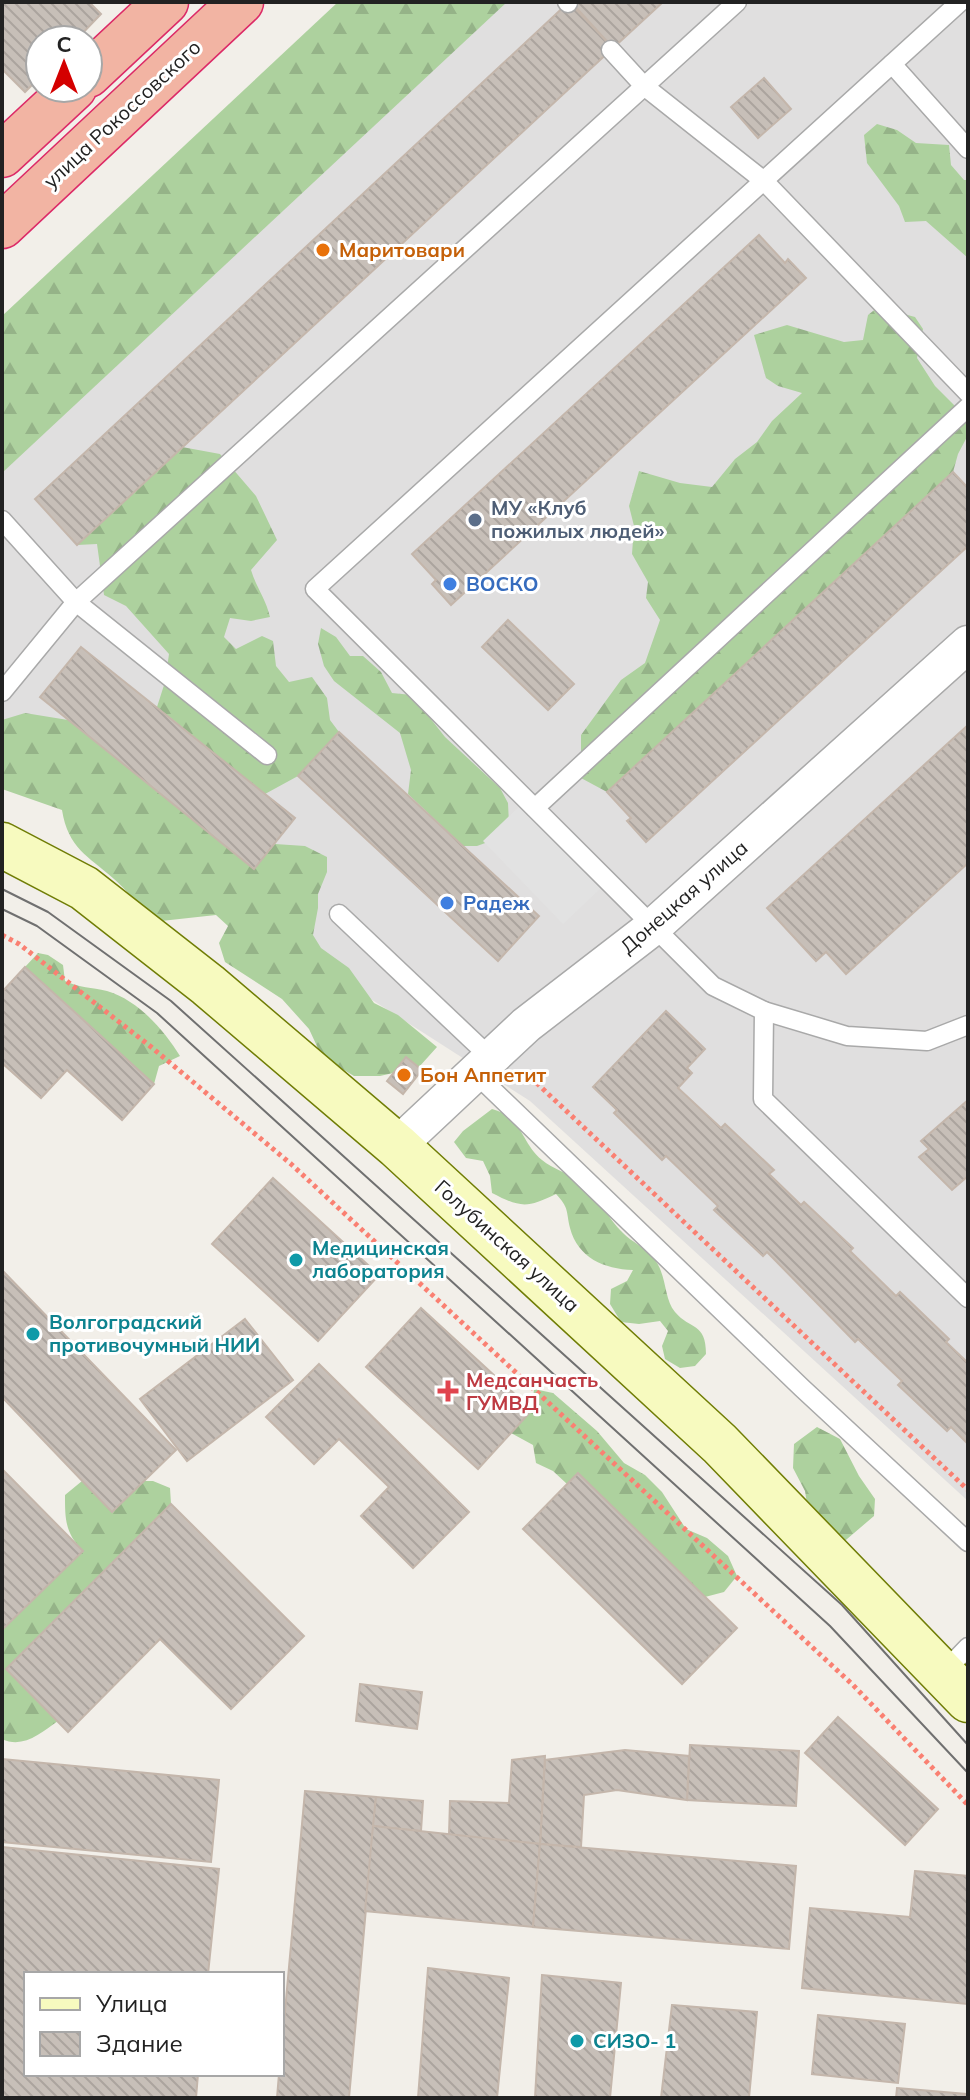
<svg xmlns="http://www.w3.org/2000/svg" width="970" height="2100" viewBox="0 0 970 2100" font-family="Mulish,sans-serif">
<defs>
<pattern id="forest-firs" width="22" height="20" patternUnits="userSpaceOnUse" patternTransform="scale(2)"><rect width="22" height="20" fill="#add19e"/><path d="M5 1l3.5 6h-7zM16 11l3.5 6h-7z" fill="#95b388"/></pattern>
<pattern id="building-back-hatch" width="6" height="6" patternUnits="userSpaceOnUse" patternTransform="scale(2)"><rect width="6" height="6" fill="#c7bfb8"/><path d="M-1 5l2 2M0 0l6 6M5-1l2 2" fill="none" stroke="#aba49e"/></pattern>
</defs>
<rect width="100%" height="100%" fill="#f2efe9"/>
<path fill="#e0dfdf" d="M364,2H968V1501L530,1101L2,763V318Z"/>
<g fill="url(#forest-firs)">
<path d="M338,2H507L2,473V316Z"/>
<path d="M877,124L897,130L916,143L949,145L951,165L964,180H968V258L926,221L905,222L899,206L867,163L864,135Z"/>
<path d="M878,307L915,317L923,329L917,358L935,386L956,407L968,425V435L958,454L953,472L607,792L581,778V735L621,680L645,663L660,620L646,598L648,582L632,554L634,526L629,506L639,471L680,483L712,487L735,459L757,442L772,421L802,393L778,386L766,378L754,335L787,325L844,342L863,340L868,315Z"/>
<path d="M182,447L220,454L256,496L277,540L251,570C256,587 266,599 270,617L251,621L230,618L224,637L236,649L262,636L273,641L276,666L289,682L312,677L327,698L330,720L339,732L298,776L265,794L157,707L165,682L169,654L126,606L104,595L97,544L77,545Z"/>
<path d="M321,628L336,637L350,656H363L381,672L392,693L412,695L445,737L500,788L508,803L509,824L499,838L477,846H463L408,794L411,770L400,733L334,681L324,666L318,644Z"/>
<path d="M25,713L68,720L254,869L275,844L305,846L327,857V872L318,894V908L313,935L321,948L349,968L374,1003L398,1015L437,1047L419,1067L380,1076H354L322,1057L309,1029L282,999L225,962L219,943L228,926L216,915L152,922C140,907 128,891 114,879C88,856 68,848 62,810L2,789V720Z"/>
<path d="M38,953L48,955L63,965L65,981C80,988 91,987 107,991C138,1000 164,1030 180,1056L159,1066L154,1084L25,967Z"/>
<path d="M492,1109C523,1117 521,1143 542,1160C553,1169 568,1173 580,1181C598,1194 607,1218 623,1233C632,1242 644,1247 652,1256C668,1274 663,1298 675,1312C690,1330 706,1322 706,1354L695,1366L680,1368L665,1359L662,1346L668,1331L660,1321L639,1324L621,1322L610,1304L611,1289L627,1281L633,1270C604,1269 578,1258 570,1228C566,1210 569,1208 556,1194C527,1208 521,1208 492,1193L490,1176L483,1161L466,1158L454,1142L463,1131Z"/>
<path d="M534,1389L553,1393L597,1431L624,1463L645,1475L662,1492L686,1529L707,1538L728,1556L737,1576L724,1592L705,1597L578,1473L567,1484L553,1471L536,1463L533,1445L511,1433L532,1410Z"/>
<path d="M817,1427L840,1439L859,1476L875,1499L874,1516L840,1545L808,1510L805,1491L793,1468L794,1444Z"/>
<path d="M82,1481H153L170,1488L171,1504L6,1669L58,1721C41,1733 23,1749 2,1739V1630L83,1551C65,1533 65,1519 65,1495Z"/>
</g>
<path fill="#e2e2e2" d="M523,803L603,886L563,924L483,841Z"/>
<g fill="url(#building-back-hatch)" stroke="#c4b6ab" stroke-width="2">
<path d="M2,2H89L101,14L76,40H40V77L25,92L2,69Z"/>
<path d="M569,2L613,48L77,545L35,499Z"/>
<path d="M571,2H663L613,48Z"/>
<path d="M764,78L791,109L758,138L731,107Z"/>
<path d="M759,235L785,263L788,259L806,278L451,605L432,584L436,580L412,554Z"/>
<path d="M953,472L968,488V546L646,842L627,821L631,818L607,792Z"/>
<path d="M508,620L574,684L548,710L482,647Z"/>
<path d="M81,647L295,818L254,869L40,697Z"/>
<path d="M968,725V863L846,974L826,952L816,961L767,908Z"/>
<path d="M339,732L539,916L498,961L298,776Z"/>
<path d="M25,967L154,1084L122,1120L67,1070L41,1098L2,1063V992Z"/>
<path d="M666,1011L705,1049L687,1068L692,1073L678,1088L721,1128L725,1124L774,1170L769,1174L801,1205L804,1202L853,1248L850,1251L896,1296L900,1292L949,1339L946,1342L968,1363V1444L951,1427L947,1431L898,1385L902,1381L858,1339L855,1342L767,1252L763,1256L714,1210L718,1206L666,1156L662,1160L614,1113L617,1110L593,1087Z"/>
<path d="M406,1057L422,1070L403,1094L387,1081Z"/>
<path d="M968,1100V1176L952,1190L919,1157L929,1149L921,1141Z"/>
<path d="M273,1178L379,1275L318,1341L212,1244Z"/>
<path d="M2,1270L176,1450L112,1512L2,1397Z"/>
<path d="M421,1308L532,1410L478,1469L366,1367Z"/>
<path d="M245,1319L293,1380L187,1461L140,1399Z"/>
<path d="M319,1364L469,1512L413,1568L361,1516L389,1487L339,1439L314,1464L266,1417Z"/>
<path d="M2,1469L83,1551L2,1630Z"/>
<path d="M578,1473L737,1628L682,1684L523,1529Z"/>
<path d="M171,1504L304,1636L231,1709L160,1639L68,1732L6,1669Z"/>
<path d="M360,1684L422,1692L417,1729L356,1721Z"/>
<path d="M838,1717L938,1809L905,1845L805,1753Z"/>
<path d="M690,1745L799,1751L796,1806L687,1800Z"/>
<path d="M625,1750L689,1756L687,1800L617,1790L584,1795L581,1847L540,1844L545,1760Z"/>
<path d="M545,1756L540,1844L449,1835L450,1801L509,1803L512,1760Z"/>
<path d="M2,1759L219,1780L211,1862L2,1842Z"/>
<path d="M305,1791L376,1797L349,2098H277L279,2074H282V2044Z"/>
<path d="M376,1797L423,1801L421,1831L373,1826Z"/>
<path d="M373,1826L540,1844L533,1927L365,1911Z"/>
<path d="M540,1844L796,1866L789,1949L533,1927Z"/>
<path d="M2,1847L219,1869L208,1974H26V2074H198L196,2098H2Z"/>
<path d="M915,1871L968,1876L967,2004L802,1988L810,1908L910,1917Z"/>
<path d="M428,1968L509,1978L497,2098H418Z"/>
<path d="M542,1975L621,1983L610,2098H535Z"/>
<path d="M672,2005L757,2012L749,2098H661Z"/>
<path d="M818,2015L905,2024L898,2083L812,2074Z"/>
<path d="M897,2088L966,2094L965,2098H896Z"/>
</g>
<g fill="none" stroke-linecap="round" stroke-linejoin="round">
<g stroke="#a9a9a9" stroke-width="21">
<g id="service">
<path d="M567,2L568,3"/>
<path d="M960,2L315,589L713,986L764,1011L763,1099L968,1298"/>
<path d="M611,50L644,86L764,181L968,393"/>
<path d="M892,64L968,149"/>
<path d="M2,520L76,602L267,755"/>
<path d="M2,692L76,602L737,2"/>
<path d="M535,808L968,407"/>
<path d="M339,914L491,1058"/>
<path d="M764,1011L847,1036L927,1041L968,1025"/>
<path d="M475,1073L802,1388L968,1542"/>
<path d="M943,1673L968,1647"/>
</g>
</g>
<g stroke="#a9a9a9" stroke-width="39">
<path id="minor" d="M397,1146L526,1025L653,927L968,644"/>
</g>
<g stroke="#707d05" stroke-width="47">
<path id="secondary" d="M2,845L84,888L208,985L397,1146L720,1444L968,1700"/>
</g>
<g stroke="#dc2a67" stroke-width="47">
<g id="trunk">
<path d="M88,75L166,2"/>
<path d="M2,155L74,88"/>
<path d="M2,226L241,2"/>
</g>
</g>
<g stroke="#fa8072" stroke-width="5" stroke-dasharray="4 4" stroke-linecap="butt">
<path d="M2,935L19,944L150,1046L291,1164L853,1685L968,1805"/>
<path d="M525,1072L968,1490"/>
</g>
<use href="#service" stroke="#fff" stroke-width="18"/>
<use href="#minor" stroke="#fff" stroke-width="36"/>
<use href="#secondary" stroke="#f7fabf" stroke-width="44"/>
<use href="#trunk" stroke="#f2b4a3" stroke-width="44"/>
<g stroke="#707070" stroke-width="2">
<path d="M2,889L48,912L171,1001L842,1605L968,1745"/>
<path d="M2,909L37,926L157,1013L830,1626L968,1773"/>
</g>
</g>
<g fill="#e8710a" stroke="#fff" stroke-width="3">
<circle cx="323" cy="250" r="8"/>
<circle cx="404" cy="1075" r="8"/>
</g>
<circle fill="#5c6f8a" stroke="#fff" stroke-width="3" cx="475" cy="520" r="8"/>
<g fill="#3f7fe0" stroke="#fff" stroke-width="3">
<circle cx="450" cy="584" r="8"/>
<circle cx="447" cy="903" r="8"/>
</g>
<g fill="#0f9aa8" stroke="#fff" stroke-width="3">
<circle cx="296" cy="1260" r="8"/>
<circle cx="33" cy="1334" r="8"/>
<circle cx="577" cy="2041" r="8"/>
</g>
<path fill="#e0444e" stroke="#fff" stroke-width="3" d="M444 1379h8v8h8v8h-8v8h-8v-8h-8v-8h8z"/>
<g text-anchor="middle" stroke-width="6" stroke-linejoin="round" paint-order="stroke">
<g font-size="20" fill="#222" stroke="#fff">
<text transform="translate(122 114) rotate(-43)" y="7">улица Рокоссовского</text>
<text transform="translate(684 897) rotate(-41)" y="7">Донецкая улица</text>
<text transform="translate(507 1246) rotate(42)" y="7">Голубинская улица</text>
</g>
<g font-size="20" font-weight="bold" fill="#c56008" stroke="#fff" text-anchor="start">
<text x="339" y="257">Маритовари</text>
<text x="420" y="1082">Бон Аппетит</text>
</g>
<g font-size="20" font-weight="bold" fill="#4e5e75" stroke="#fff" text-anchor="start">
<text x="491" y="515">МУ «Клуб<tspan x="491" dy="23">пожилых людей»</tspan></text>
</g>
<g font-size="20" font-weight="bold" fill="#366cbe" stroke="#fff" text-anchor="start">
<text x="466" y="591">ВОСКО</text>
<text x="463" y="910">Радеж</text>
</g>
<g font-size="20" font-weight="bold" fill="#0d838f" stroke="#fff" text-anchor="start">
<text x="312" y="1255">Медицинская<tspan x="312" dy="23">лаборатория</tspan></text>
<text x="49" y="1329">Волгоградский<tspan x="49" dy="23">противочумный НИИ</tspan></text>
<text x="593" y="2048">СИЗО- 1</text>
</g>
<g font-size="20" font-weight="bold" fill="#be3a42" stroke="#fff" text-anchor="start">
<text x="466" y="1387">Медсанчасть<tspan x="466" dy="23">ГУМВД</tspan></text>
</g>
</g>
<rect width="970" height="2100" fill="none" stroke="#222222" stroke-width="8"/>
<rect x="24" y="1972" width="260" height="104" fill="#ffffff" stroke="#a7a7a7" stroke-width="2"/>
<rect x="40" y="1998" width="40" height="12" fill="#f7fabf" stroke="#a7a7a7" stroke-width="2"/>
<text x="96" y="2012" font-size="24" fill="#222222">Улица</text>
<rect x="40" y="2032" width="40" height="24" fill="url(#building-back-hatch)" stroke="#a7a7a7" stroke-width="2"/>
<text x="96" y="2052" font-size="24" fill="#222222">Здание</text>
<g transform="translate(64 64)"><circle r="38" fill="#ffffff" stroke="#a7a7a7" stroke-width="2"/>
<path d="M0-6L14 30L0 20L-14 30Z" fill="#d40000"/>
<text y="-12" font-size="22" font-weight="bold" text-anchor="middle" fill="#222222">С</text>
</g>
</svg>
